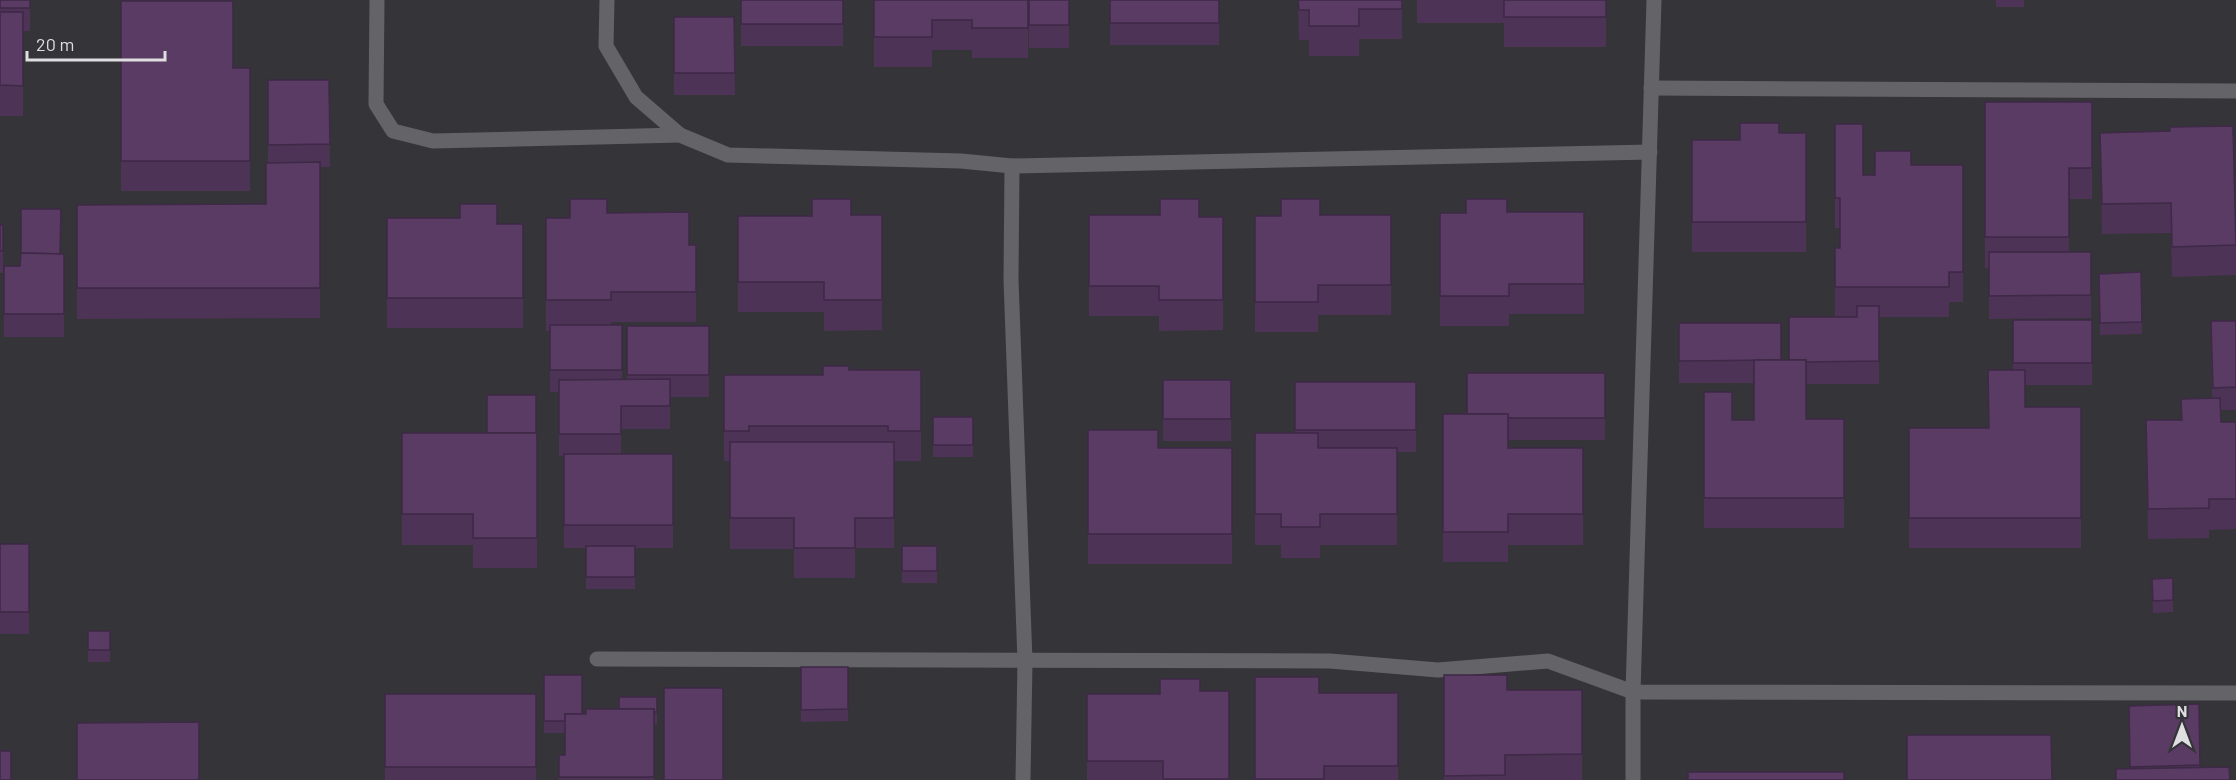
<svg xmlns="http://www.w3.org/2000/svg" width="2236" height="780" viewBox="0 0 2236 780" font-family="Barlow,sans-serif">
<rect width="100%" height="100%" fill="#353539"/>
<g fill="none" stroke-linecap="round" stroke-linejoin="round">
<path stroke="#646468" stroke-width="15" d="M377,0L376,104L393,131L433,141L680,135"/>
<g stroke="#646468" stroke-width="15">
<path d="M607,0L606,46L636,97L680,135L728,155L961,161L1012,166L1650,152"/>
<path d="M1651,88L2236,91"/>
<path d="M1012,166L1011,280L1025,661L1023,780"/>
<path d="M597,659L1330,661L1438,670L1548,661L1633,692L2236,693"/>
<path d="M1633,780V692L1654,0"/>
</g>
</g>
<g fill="#4d3356">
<path d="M0,0H30V31H23V116H0Z"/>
<rect x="741" y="0" width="102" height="46"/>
<path d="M874,0H1028V58H972V50H932V67H874Z"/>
<rect x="1029" y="0" width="40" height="48"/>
<rect x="1110" y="0" width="109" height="45"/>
<path d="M1298,0H1402V39H1359V56H1309V40H1299Z"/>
<path d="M1417,0H1606V47H1504V23H1417Z"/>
<rect x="1996" y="0" width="28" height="7"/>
<path d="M121,1L233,68H250V191H121Z"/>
<path d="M674,17H734L735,95H674Z"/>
<path d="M268,80H329L330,167H320V318L77,319V205L266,204L268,163Z"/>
<path d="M1985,102H2092V199H2069V252H2091V318L1989,319V268H1985Z"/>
<path d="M1835,124L1863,175H1875L1911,165H1963V302H1949V317H1879V384H1806V419H1844V528H1704V392L1732,420H1754V383H1679V323L1781,360H1789L1835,317V248H1840V228H1835Z"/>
<path d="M1779,133H1806V252H1692V140H1740Z"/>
<path d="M2100,133L2236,241V275L2172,277L2171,233L2102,234Z"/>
<path d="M1507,212H1584V314H1509V326H1440V213Z"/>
<path d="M607,213L689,245H696V322H611V325H622V379H627V326H709V397H670V429H621V454H673V548H635V589H586V548H564V456H559V392H550V331H546V218H570Z"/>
<path d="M851,215H882V330L824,331V312H738V216H812Z"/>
<path d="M1089,215L1223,217V330L1159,331V316H1089Z"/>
<path d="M1320,215H1391V315H1318V332H1255V216Z"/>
<path d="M387,218H460L497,224H523V328H387Z"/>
<rect x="0" y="225" width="3" height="48"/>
<path d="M60,254H64V337H4V266H20Z"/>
<path d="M2141,272L2142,334L2100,335L2099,274Z"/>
<path d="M2013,320H2092V385H2025V407H2081V548H1909V428H1989L2013,370Z"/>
<path d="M2211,321H2236V410H2221V422H2236V529L2209,530V538L2148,539L2146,420H2181V399H2212Z"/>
<path d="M849,370H921V461H894V548H855V578H794V549H730V461H724V375H823Z"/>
<path d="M1605,373V440H1508V448H1583V545H1508V562H1443V414H1467Z"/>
<rect x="1163" y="380" width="68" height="61"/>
<path d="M1295,382H1416V452H1397V545H1320V558H1281V545H1255V433H1295Z"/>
<rect x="933" y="417" width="40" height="40"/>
<path d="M1088,430L1158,448H1232V564H1088Z"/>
<path d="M402,433H537V568H473V545H402Z"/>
<rect x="0" y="544" width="29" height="90"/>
<rect x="902" y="546" width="35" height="37"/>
<path d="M2173,578V612L2153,613L2152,579Z"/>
<rect x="88" y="631" width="22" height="31"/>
<path d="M801,667H848V721L801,722Z"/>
<path d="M544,675L582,714L619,709L657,697V724H654V780H559V755H565V733H544Z"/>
<path d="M1444,675L1507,690H1582V780H1444Z"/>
<path d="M1255,677L1319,693H1398V780H1255Z"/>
<path d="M1200,691H1229V780H1087V694H1160Z"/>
<rect x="385" y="694" width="151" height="86"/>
<path d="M2199,704L2200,767L2130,768L2129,706Z"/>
</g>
<g fill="#593b64" stroke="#3e2946" stroke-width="1.5">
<rect x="0" y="0" width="30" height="8"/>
<rect x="741" y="0" width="102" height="24"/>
<path d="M874,0H1028V28H972V20H932V37H874Z"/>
<rect x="1029" y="0" width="40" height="25"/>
<rect x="1110" y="0" width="109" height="23"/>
<path d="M1298,0H1402V9H1359V26H1309V10H1299Z"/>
<rect x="1504" y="0" width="102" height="17"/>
<path d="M121,1H233V68H250V161H121Z"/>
<path d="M0,12H23V86L0,85Z"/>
<path d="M674,17H734L735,73H674Z"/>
<path d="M268,80H329L330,144L268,145Z"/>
<path d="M1985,102H2092V168H2069V237H1985Z"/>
<path d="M1740,123H1779V133H1806V222H1692V140H1740Z"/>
<path d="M1835,124H1863V175H1875V151H1911V165H1963V272H1949V287H1835V248H1840V198H1835Z"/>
<path d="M2233,126L2236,245L2172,247L2171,203L2102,204L2100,133L2170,131V127Z"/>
<path d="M320,162V288H77V205L266,204V163Z"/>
<path d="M570,199H607V213L689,212V245H696V292H611V300H546V218H570Z"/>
<path d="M812,199H851V215H882V300H824V282H738V216H812Z"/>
<path d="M1160,199H1199V217H1223V300H1159V286H1089V215H1160Z"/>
<path d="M1281,199H1320V215H1391V285H1318V302H1255V216H1281Z"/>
<path d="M1466,199H1507V212H1584V284H1509V296H1440V213H1466Z"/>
<path d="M460,204H497V224H523V298H387V218H460Z"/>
<path d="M21,209H61L60,254L21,253Z"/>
<rect x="0" y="225" width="3" height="26"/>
<path d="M1989,252H2091V295L1989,296Z"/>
<path d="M21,253L64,254V314H4V266H20Z"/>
<path d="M2141,272L2142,322L2100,323L2099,274Z"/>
<path d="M1857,306H1879V361L1806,362V360H1789V317H1857Z"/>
<rect x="2013" y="320" width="79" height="43"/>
<path d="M2211,321H2236V387L2213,388Z"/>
<path d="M1679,323H1781V360L1679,361Z"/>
<rect x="550" y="325" width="72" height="45"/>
<rect x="627" y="326" width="82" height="49"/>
<path d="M1754,360H1806V419H1844V498H1704V392H1732V420H1754Z"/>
<path d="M823,366H849V370H921V431H888V426H749V431H724V375H823Z"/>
<path d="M1988,370H2025V407H2081V518H1909V428H1989Z"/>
<path d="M1467,373H1605V418H1508V414H1467Z"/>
<path d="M670,379V406H621V434H559V380Z"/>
<rect x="1163" y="380" width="68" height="39"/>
<rect x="1295" y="382" width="121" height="48"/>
<rect x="487" y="395" width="49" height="38"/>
<path d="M2220,398L2221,422H2236V499H2209V508L2148,509L2146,420H2182L2181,399Z"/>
<path d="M1443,414H1508V448H1583V514H1508V532H1443Z"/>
<rect x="933" y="417" width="40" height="28"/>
<path d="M1088,430H1158V448H1232V534H1088Z"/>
<path d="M402,433H537V538H473V514H402Z"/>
<path d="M1255,433H1318V448H1397V514H1320V527H1281V514H1255Z"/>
<path d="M730,442H894V518H855V548H794V518H730Z"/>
<rect x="564" y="454" width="109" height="71"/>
<rect x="0" y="544" width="29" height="68"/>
<rect x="586" y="546" width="49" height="31"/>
<rect x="902" y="546" width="35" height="25"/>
<path d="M2173,578V600L2153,601L2152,579Z"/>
<rect x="88" y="631" width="22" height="19"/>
<path d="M801,667H848V709L801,710Z"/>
<path d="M544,675H582V714H565V721H544Z"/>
<path d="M1444,675H1507V690H1582V754L1505,755V775L1444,776Z"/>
<path d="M1255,677H1319V693H1398V766H1324V779H1255Z"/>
<path d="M1160,679H1200V691H1229V779H1163V761H1087V694H1160Z"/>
<rect x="664" y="688" width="59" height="92"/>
<rect x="385" y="694" width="151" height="73"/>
<path d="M619,697H657V712H654V709H619Z"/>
<path d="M2199,704L2200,765L2130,767L2129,706Z"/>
<path d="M586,709H654V777H559V755H565V714H586Z"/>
<path d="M199,722V780H77V723Z"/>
<path d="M1907,735H2051L2052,780H1907Z"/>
<rect x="0" y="751" width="11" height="29"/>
<path d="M2229,767L2230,780H2116V769Z"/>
<rect x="1688" y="772" width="156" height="8"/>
</g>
<g transform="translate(2182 726)" stroke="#353539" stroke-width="4.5" paint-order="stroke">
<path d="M0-4.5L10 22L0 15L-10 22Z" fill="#dfdee1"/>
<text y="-9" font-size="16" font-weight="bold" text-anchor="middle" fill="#dfdee1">N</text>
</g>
<path d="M27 51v9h138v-9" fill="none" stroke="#dfdee1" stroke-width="3"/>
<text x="36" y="51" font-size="18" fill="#dfdee1" stroke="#353539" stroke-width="4.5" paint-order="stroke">20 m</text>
</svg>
